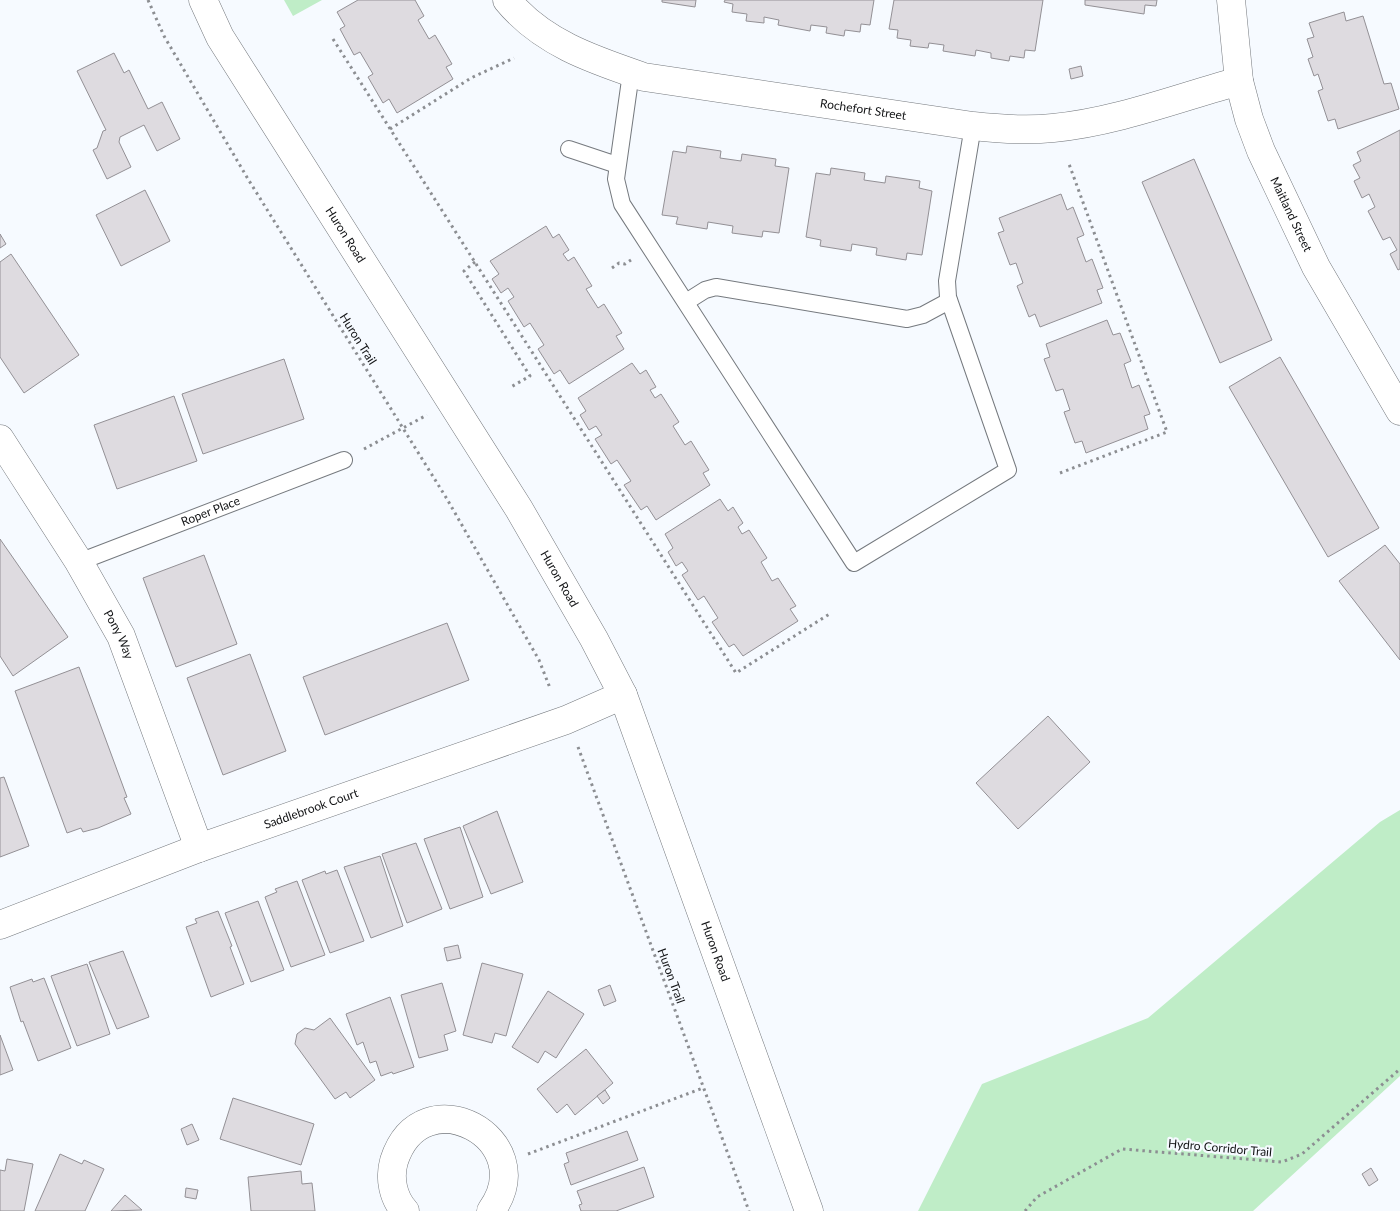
<svg xmlns="http://www.w3.org/2000/svg" width="1400" height="1211" viewBox="0 0 1400 1211" font-family="Lato,sans-serif">
<rect width="100%" height="100%" fill="#f6faff"/>
<g fill="#bfedc7">
<path d="M284,0H322L293,16Z"/>
<path d="M1400,810V1076L1253,1211H918L982,1084L1148,1018L1380,822Z"/>
</g>
<g fill="#dedbe0" stroke="#939095">
<path d="M358,0H415L424,16L418,20L429,39L435,35L452,64L446,67L453,79L397,113L389,99L383,103L368,77L373,74L360,52L354,55L340,29L345,26L337,12Z"/>
<path d="M662,0H696L695,7L662,2Z"/>
<path d="M725,0H874L870,25L861,24L860,32L845,30L844,36L826,33L827,27L811,25L810,31L778,25L779,20L764,17V23L746,21L747,14L732,12L733,4L724,2Z"/>
<path d="M894,0H1043L1035,51L1025,50L1024,58L1010,56L1009,61L991,58V53L976,50L975,56L943,51L944,45L929,43L928,48L910,46L911,40L897,38L898,30L889,29Z"/>
<path d="M1085,0H1157L1156,6L1145,5L1144,14L1085,5Z"/>
<path d="M1344,12L1346,21L1363,16L1384,84L1391,83L1399,109L1338,129L1335,119L1328,121L1318,91L1323,89L1318,74L1314,76L1308,59L1313,57L1307,39L1314,37L1309,23Z"/>
<path d="M114,53L124,73L129,70L148,109L162,102L180,139L157,151L144,125L120,137L119,142L131,167L107,179L93,150L97,148L103,131L106,130L77,71Z"/>
<path d="M1081,66L1083,76L1071,79L1069,69Z"/>
<path d="M1400,130V269L1398,270L1390,254L1397,250L1390,237L1383,240L1368,211L1375,207L1369,194L1362,198L1354,181L1360,178L1353,165L1361,161L1357,152Z"/>
<path d="M687,146L721,151L720,158L741,161L742,154L776,159L775,166L789,168L779,233L763,231L762,237L732,233L733,226L708,222L707,229L676,224L678,217L662,215L673,151L686,153Z"/>
<path d="M1194,159L1272,340L1220,363L1142,182Z"/>
<path d="M831,168L865,173L864,180L885,183L886,176L920,181L919,188L932,191L922,255L907,253L906,260L876,255L877,248L852,244L851,251L820,246L821,240L806,237L816,173L830,175Z"/>
<path d="M145,190L170,241L121,266L96,215Z"/>
<path d="M1061,194L1067,210L1073,207L1084,235L1077,238L1086,262L1092,259L1103,288L1097,290L1102,303L1040,327L1035,314L1029,317L1017,286L1023,283L1016,263L1010,265L998,233L1004,231L999,218Z"/>
<path d="M546,226L553,238L559,234L569,250L563,254L568,261L574,257L592,286L586,289L598,308L604,304L622,333L616,336L624,349L569,384L560,370L554,374L538,349L544,345L530,323L524,327L508,301L514,297L508,288L501,293L492,279L499,274L490,261Z"/>
<path d="M0,234L6,244L0,248Z"/>
<path d="M11,254L79,355L24,393L0,357V262Z"/>
<path d="M1107,320L1113,335L1120,333L1131,361L1124,364L1132,388L1139,385L1150,414L1144,416L1148,429L1086,453L1082,441L1075,443L1064,412L1070,410L1063,389L1056,391L1044,359L1050,357L1046,344Z"/>
<path d="M1280,357L1379,528L1328,557L1229,387Z"/>
<path d="M284,359L304,419L203,454L182,394Z"/>
<path d="M632,363L640,374L646,370L656,387L650,390L655,398L661,394L679,422L673,426L685,445L691,441L709,470L703,473L710,485L656,520L647,506L641,510L624,485L631,481L617,460L611,464L595,439L602,435L596,426L589,430L580,415L586,411L578,398Z"/>
<path d="M174,396L197,461L117,489L94,425Z"/>
<path d="M720,499L728,511L733,507L743,523L738,527L742,534L749,530L767,558L761,562L772,581L778,578L796,606L790,609L798,621L743,656L734,644L729,647L712,622L718,618L704,596L698,600L682,575L688,571L682,562L676,566L668,552L673,548L665,534Z"/>
<path d="M0,539L68,637L13,676L0,656Z"/>
<path d="M1385,545L1400,564V660L1339,581Z"/>
<path d="M204,555L237,644L176,667L143,578Z"/>
<path d="M447,623L469,680L325,735L303,677Z"/>
<path d="M250,654L286,751L223,775L187,678Z"/>
<path d="M79,667L127,797L124,798L131,814L98,828L83,832L81,828L67,833L15,691Z"/>
<path d="M1048,716L1090,762L1018,829L976,783Z"/>
<path d="M4,777L29,846L0,857V778Z"/>
<path d="M497,811L523,882L491,894L463,826Z"/>
<path d="M460,827L483,897L450,909L424,839Z"/>
<path d="M416,843L442,909L407,923L382,854Z"/>
<path d="M380,856L403,926L371,938L344,867Z"/>
<path d="M337,870L364,941L330,953L302,880L325,871L326,874Z"/>
<path d="M297,881L325,955L291,967L265,897L277,892L275,889Z"/>
<path d="M258,901L284,970L251,982L225,913Z"/>
<path d="M218,911L232,946L230,947L244,984L211,997L186,927L197,923L195,919Z"/>
<path d="M458,945L461,958L447,961L444,948Z"/>
<path d="M123,951L149,1017L117,1029L89,962Z"/>
<path d="M482,963L523,974L506,1036L495,1033L492,1043L463,1035Z"/>
<path d="M87,964L110,1034L77,1046L51,976Z"/>
<path d="M44,978L71,1048L38,1061L23,1021L21,1022L10,987L32,979L33,982Z"/>
<path d="M442,983L456,1031L444,1035L448,1050L419,1058L401,995Z"/>
<path d="M610,985L616,1001L604,1006L598,990Z"/>
<path d="M548,991L584,1014L556,1058L545,1051L538,1063L512,1047Z"/>
<path d="M390,997L414,1067L393,1074L392,1072L381,1076L376,1061L370,1063L363,1042L357,1045L346,1014Z"/>
<path d="M330,1018L375,1080L350,1098L346,1092L335,1099L295,1044L297,1034L305,1028L314,1030Z"/>
<path d="M0,1035L13,1070L0,1075Z"/>
<path d="M586,1049L613,1083L575,1115L567,1104L557,1113L537,1089Z"/>
<path d="M605,1090L610,1098L603,1104L597,1096Z"/>
<path d="M233,1098L314,1124L301,1165L220,1139Z"/>
<path d="M192,1124L199,1140L187,1145L181,1129Z"/>
<path d="M627,1131L638,1160L571,1185L564,1164L569,1162L566,1153Z"/>
<path d="M60,1154L82,1164L84,1160L104,1169L85,1211H35Z"/>
<path d="M7,1159L33,1164L24,1211H0V1170L5,1171Z"/>
<path d="M644,1167L654,1197L616,1211H581L579,1205L582,1204L577,1191Z"/>
<path d="M1371,1168L1378,1180L1369,1186L1362,1174Z"/>
<path d="M301,1171L302,1184L312,1183L315,1211H251L248,1177Z"/>
<path d="M186,1188L198,1190L196,1199L185,1197Z"/>
<path d="M125,1195L142,1210L111,1211Z"/>
</g>
<g fill="none" stroke-linecap="round" stroke-linejoin="round">
<g stroke="#75797e" stroke-width="18">
<g id="lane">
<path d="M631,73L616,179L622,204L854,563L1008,470L948,297L947,281L973,126"/>
<path d="M569,149L617,165"/>
<path d="M686,302L705,290L716,287L907,319L923,315L949,301"/>
<path id="s1" d="M79,562L344,460"/>
</g>
</g>
<g stroke="#75797e" stroke-width="29">
<g id="street">
<path id="s2" d="M507,0C542,43 594,60 644,77L973,126C1000,129 1026,131 1053,128C1116,122 1178,98 1239,81"/>
<path id="s3" d="M1231,0L1239,81L1249,119L1261,151L1316,267L1400,411"/>
<path id="s4" d="M0,439L79,562L121,636L199,848"/>
<path id="s5" d="M0,925L199,848L566,720L623,695"/>
<path d="M405,1211C393,1198 389,1178 394,1161C422,1074 543,1139 491,1211"/>
</g>
</g>
<g stroke="#75797e" stroke-width="29">
<g id="secondary">
<path id="s6" d="M203,0L220,37L519,509L594,639L623,695L809,1211"/>
</g>
</g>
<g stroke="#8c8e92" stroke-width="3" stroke-dasharray="2.5 4" stroke-linecap="butt">
<path d="M148,0L164,36L248,179L447,499L539,660L550,688"/>
<path d="M333,39L736,673L831,613"/>
<path d="M390,129L471,78L514,58"/>
<path d="M475,262L464,271L530,376L511,387"/>
<path d="M612,268L619,263L625,264L631,260"/>
<path d="M364,449L427,415"/>
<path d="M1060,473L1167,432L1069,164"/>
<path d="M578,747L749,1211"/>
<path d="M528,1154L703,1088"/>
<path d="M1025,1211L1037,1197L1122,1149L1282,1162L1302,1154L1400,1069"/>
</g>
<use href="#lane" stroke="#fff" stroke-width="16"/>
<use href="#street" stroke="#fff" stroke-width="28"/>
<use href="#secondary" stroke="#fff" stroke-width="28"/>
</g>
<g text-anchor="middle" stroke-width="4.5" stroke-linejoin="round" paint-order="stroke">
<g font-size="12" fill="#121315" stroke="#f6faff">
<text dy="4" stroke="none"><textPath href="#s2" startOffset="381">Rochefort Street</textPath></text>
<text dy="4" stroke="none"><textPath href="#s3" startOffset="225">Maitland Street</textPath></text>
<text dy="4" stroke="none"><textPath href="#s6" startOffset="275">Huron Road</textPath></text>
<text transform="translate(358 339) rotate(58)" y="4">Huron Trail</text>
<text dy="4" stroke="none"><textPath href="#s1" startOffset="141">Roper Place</textPath></text>
<text dy="4" stroke="none"><textPath href="#s6" startOffset="680">Huron Road</textPath></text>
<text dy="4" stroke="none"><textPath href="#s4" startOffset="229">Pony Way</textPath></text>
<text dy="4" stroke="none"><textPath href="#s5" startOffset="332">Saddlebrook Court</textPath></text>
<text dy="4" stroke="none"><textPath href="#s6" startOffset="1085">Huron Road</textPath></text>
<text transform="translate(671 976) rotate(70)" y="4">Huron Trail</text>
<text transform="translate(1220 1148) rotate(5)" y="4">Hydro Corridor Trail</text>
</g>
</g>
</svg>
